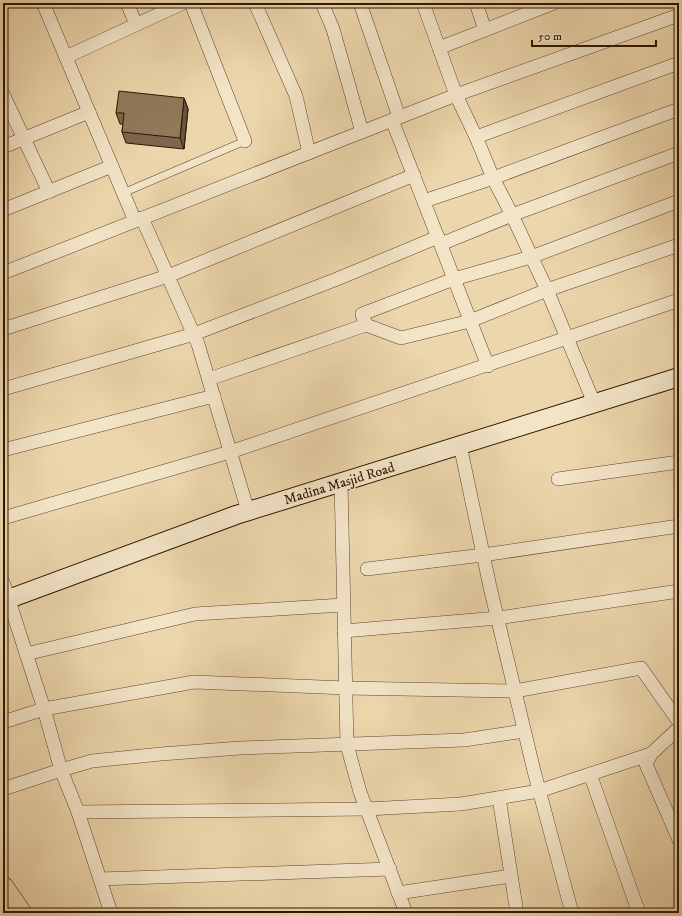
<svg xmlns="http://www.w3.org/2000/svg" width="682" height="916" viewBox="0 0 682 916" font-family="'IM FELL DW Pica',serif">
<rect width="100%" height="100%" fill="#ecd6ab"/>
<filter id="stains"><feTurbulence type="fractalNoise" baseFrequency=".005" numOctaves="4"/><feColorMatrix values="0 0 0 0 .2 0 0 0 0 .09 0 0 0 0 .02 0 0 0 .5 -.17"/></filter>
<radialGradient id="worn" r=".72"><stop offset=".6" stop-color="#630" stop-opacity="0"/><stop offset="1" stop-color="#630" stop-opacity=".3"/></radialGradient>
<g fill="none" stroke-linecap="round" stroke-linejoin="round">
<g stroke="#5e452c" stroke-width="8">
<path id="lane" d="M123,193L245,141"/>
</g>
<g stroke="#5e452c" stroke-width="14">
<g id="street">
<path d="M43,3L135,221"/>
<path d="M127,3L136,24"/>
<path d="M191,3L245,141"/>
<path d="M255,3L296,96L309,153"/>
<path d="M322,3L333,29L362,132"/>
<path d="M360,3L399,117"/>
<path d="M423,3L456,95L476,137L493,178L512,215L547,290L594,403"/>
<path d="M476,3L485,30"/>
<path d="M439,48L554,3"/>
<path d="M66,57L183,3"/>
<path d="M3,94L49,192"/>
<path d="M392,120L488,366"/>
<path d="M476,137L679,63"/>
<path d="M3,147L89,112"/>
<path d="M424,201L493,178L679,109"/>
<path d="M3,210L112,166"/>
<path d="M142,218L198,344L248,511"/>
<path d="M441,244L512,215L679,153"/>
<path d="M3,273L456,95L679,15"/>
<path d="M366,325L362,314L454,279L531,257L679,201"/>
<path d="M3,329L168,276L414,175"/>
<path d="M209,379L366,325L401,338L470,321L547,290L679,245"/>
<path d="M3,389L194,334L337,279L438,237"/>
<path d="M460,445L490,587L534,771L572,913"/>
<path d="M3,450L214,396"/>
<path d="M558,479L679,462"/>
<path d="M341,482L347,745L360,792L406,913"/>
<path d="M3,518L230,452L679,300"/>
<path d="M367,569L483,555L679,526"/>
<path d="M3,582L44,709L61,770L78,812L111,913"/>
<path d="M344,631L498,618L679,591"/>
<path d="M26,654L195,614L343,605"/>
<path d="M3,722L44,709L194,682L346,688L515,691L641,668L679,722"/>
<path d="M679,728L651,754L646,764L679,840"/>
<path d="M590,774L639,913"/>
<path d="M3,789L61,770L92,761L161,754L240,748L464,740L524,731"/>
<path d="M499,798L517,913"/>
<path d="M78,812L367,809L461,804L539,791L651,754"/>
<path d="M100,879L390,869"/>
<path d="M398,893L511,876"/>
</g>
</g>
<g stroke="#2f1502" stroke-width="20">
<path id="secondary" d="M3,601L236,515L679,377"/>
</g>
<g stroke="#2f1502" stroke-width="22">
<path id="primary" d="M3,887L21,913"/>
</g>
<use href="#lane" stroke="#f3e4c8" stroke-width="7"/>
<use href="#street" stroke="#f3e4c8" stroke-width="13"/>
<use href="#secondary" stroke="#f3e4c8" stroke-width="18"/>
<use href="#primary" stroke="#ecd6ab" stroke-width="21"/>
</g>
<path fill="#7d684d" stroke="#2f1502" d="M184,98L188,109L184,149L126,143L122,132L123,124H120L116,113Z"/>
<path fill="#66553f" stroke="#2f1502" d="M184,98L188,109L184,149L180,138Z"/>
<path fill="#91795a" stroke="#2f1502" d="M119,91L184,98L180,138L122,132L124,113H116Z"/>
<g text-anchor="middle" stroke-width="3" stroke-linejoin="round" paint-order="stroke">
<g font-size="14" fill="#2f1502" stroke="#f3e4c8">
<text transform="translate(339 483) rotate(-17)" y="5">Madina Masjid Road</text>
</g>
</g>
<rect width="682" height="916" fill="none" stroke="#ecd6ab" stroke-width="16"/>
<rect x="4" y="4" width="674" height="908" fill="none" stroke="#2f1502" stroke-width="2"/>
<rect x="8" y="8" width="666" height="900" fill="none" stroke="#2f1502"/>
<path d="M532 40v6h124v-6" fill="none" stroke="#2f1502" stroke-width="2"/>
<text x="538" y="40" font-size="12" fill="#2f1502" stroke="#f3e4c8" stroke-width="3" paint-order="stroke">50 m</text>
<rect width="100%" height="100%" filter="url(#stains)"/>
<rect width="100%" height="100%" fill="url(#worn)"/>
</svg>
